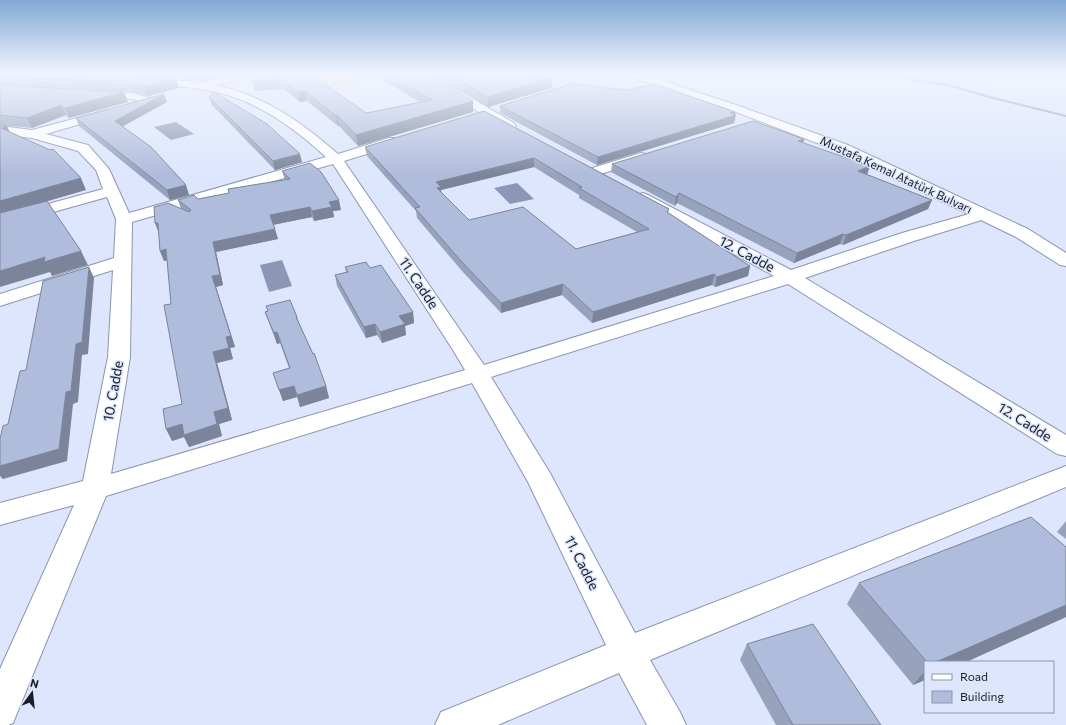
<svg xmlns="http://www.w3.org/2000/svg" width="1066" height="725" viewBox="0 0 1066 725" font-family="Commissioner,sans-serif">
<rect width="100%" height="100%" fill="#dde6fc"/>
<path fill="#eed0c4" d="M329,73H346L359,82L333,86L318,75Z"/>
<g fill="#8c97b6">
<path d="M176,122L194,134L171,140L154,127Z"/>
<path d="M517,183L534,199L510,204L494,188Z"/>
<path d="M282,260L292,286L269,292L260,265Z"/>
</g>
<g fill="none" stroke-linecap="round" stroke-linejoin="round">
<path fill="#8c97b6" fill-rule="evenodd" d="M889,73H894L914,79L948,84L994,97L1066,115V117L992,99L948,86L914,81Z"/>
<g stroke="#8b95af" stroke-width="2">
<g id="street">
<path d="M235,73H252L251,75L215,85C263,95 302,122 338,154L389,138H399L400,141L399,144L344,161L484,365L774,276L638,201L635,198L638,195L643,193L648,195L791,270L902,233L976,212L982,210L988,212L990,215L988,218L914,241L805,278L1066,435V456L1057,454L788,284L491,377L550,473L635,633L1066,466V487L650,660L680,712L686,725H647L619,673L498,725H435L441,712L606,645L528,482L472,383L106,496L13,723L8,725H0V669L74,505L0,525V503L83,481L108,357L113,270L0,306V294L114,258L116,219L107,197L0,227V217L103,189L96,170L78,151L32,138L0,134V126L32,130L107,110L111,111L113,113L111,115L46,134L88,145L109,169L129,213L326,157C295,129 259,102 217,92C194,87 170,86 147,83L142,80L147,77L201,83ZM333,164L453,350L465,370L111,474L130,357L132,222Z"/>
<path d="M417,73H429L514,123L516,126L514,129H506Z"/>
<path d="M96,92L132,93L154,99L156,101L150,104L132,99L92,97L91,95L92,93Z"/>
<path d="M641,153L646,154L648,157L646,160L594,176L589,175L587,172L589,169Z"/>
</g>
</g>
<g stroke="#8b95af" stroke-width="2">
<path id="secondary" d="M623,73H639L739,106L848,145L1028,229L1066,253V266L1060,265L1016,237L838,151L731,110L624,75Z"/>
</g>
<use href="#street" fill="#fff" fill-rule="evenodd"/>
<use href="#secondary" fill="#fff" fill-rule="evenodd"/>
</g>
<g fill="#97a2bd" fill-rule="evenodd">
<path d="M0,73H112L179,88L148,96L132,92L60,88L128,102L69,118L66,115L32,128L0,125Z"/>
<path d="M115,73H223L212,78L202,81L167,76Z"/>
<path d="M309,73L366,113L420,102L371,73H428L473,112L358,146L339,126H338L307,101L300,102L284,89L255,91L252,81Z"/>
<path d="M432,73H537L528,75L552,78V88L488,107Z"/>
<path d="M209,97L302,162L275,170L212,105Z"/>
<path d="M167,102L122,126L189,195L170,200L79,126L76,118Z"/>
<path d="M500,106L735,112L734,123L597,165L500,113Z"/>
<path d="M484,111L669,209L668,213L750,266L748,276L715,287L712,285L592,323L562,295L501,313L462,271L417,218L416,211L367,156L365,147ZM534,167L579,195V198L637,232L576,249L469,220L441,193V190Z"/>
<path d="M804,139L803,143L867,175L932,200L928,209L843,245L840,244L794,263L677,203L675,206L611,172L612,164Z"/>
<path d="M282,171L341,210L333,211L334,217L314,221L312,217L273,225L278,239L216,252L223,285L216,287L235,347L230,348L233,359L217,363L232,420L219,424L222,436L189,447L184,437L172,441L182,404L167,260L164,261L160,251L159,233L155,223L181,209L178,200L198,199L229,193L285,180Z"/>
<path d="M345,267L370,268L413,312L414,323L405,326L406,335L382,343L377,335L366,338L337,286L335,275L346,272Z"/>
<path d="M266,306L297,317L300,325L326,386L329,398L300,407L297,397L283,401L273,373L289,368L280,343L277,344L269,323L265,312L268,311Z"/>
<path d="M1066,521V539L1057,532Z"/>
<path d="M1066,547V617L966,662H925V680L913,685L847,604L859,583Z"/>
<path d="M747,644L881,725H776L740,660Z"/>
</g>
<g fill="#7b849a">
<path d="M199,73H223L212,78L202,81Z"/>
<path d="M501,73H537L501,81Z"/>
<path d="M176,78L179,88L148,96L145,87Z"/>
<path d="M552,78V88L488,107V97Z"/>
<path d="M305,91L307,101L300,102L298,92Z"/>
<path d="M124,92L128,102L69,118L65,108Z"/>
<path d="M164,94L167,102L118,129L115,121Z"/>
<path d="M473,101V112L358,146L356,135Z"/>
<path d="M61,105L66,115L32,128L27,118Z"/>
<path d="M735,112V115H736L734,123L597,165L598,157Z"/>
<path d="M337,115L339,126H338L336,116Z"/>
<path d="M7,126L12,137L1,128Z"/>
<path d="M804,139L802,147L798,141Z"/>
<path d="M300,154L302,162L275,170L273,161Z"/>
<path d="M534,158V167L441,190L442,196L437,197L436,182Z"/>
<path d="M870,166L867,175L858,171Z"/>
<path d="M81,178L86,190L0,215V201Z"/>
<path d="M186,185L189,195L170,200L167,190Z"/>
<path d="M679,193L677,203L675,206L676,197Z"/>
<path d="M339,200L341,210L333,211L334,217L314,221L312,211L329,202Z"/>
<path d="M932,200L928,209L843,245L846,235Z"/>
<path d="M310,207L312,217L272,225L270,215Z"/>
<path d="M155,223H158L159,233Z"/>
<path d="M275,229L278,239L216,252L223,285L216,287L235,347L230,348L233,359L217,363L232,420L219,424L222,436L189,447L184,437L172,441L166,429L214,412L212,276L213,242Z"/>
<path d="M843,234L840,244L794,263L797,253Z"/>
<path d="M166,249L170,260L164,261L160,251Z"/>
<path d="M81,251L88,265L52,276L50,272L0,287V271L45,257Z"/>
<path d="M750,266L748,276L715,287L717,277Z"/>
<path d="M89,267L94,278L88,354L82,355L78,402L73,404L67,461L3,479L0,476V466L66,392L76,344Z"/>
<path d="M714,274L712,285L592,323L593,312Z"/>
<path d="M563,284L562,295L501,313V303Z"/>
<path d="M413,312L414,323L405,326L406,335L382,343L380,332L399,316Z"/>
<path d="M375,324L377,335L366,338L364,327Z"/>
<path d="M277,332L280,343L277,344L274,333Z"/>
<path d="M294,386L297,397L283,401L279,390Z"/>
<path d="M326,386L329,398L300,407L297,395Z"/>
<path d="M1066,605V617L966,662H936Z"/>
<path d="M925,671V680L913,685Z"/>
</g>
<g fill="#b0bcdc" stroke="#7b849a" fill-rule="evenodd">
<path d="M0,73H112L176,78L145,87L128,82L0,77Z"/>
<path d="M256,73H309L366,113L432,100L385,73H428L473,101L356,135L337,115L336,116L305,91L298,92L282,80L252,81Z"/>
<path d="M447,73H513L552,78L488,97Z"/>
<path d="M569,83L626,90L655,84L735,112L730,113L736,115L598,157L500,106L568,85Z"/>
<path d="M0,85L124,92L65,108L61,105L27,118L0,115Z"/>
<path d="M214,92L267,124L300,154L273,161L209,97Z"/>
<path d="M164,94L115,121L151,147L186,185L167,190L76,118Z"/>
<path d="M484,111L669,209L667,212L750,266L717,277L714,274L593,312L563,284L501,303L461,261L415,208L420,207L365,147ZM534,158L582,187L579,188L649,229L576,249L523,207L469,220L437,188L441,187L436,182Z"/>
<path d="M753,121L804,139L798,141L870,166L858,171L932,200L846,235L843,234L797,253L679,193L676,197L612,164Z"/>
<path d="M0,125L7,126L1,128L50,150L53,149L81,178L0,201Z"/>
<path d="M310,163L321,172L339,200L329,202L332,207L312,211L310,207L270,215L275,229L213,242L220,275L212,276L231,336L226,337L229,348L213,352L228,408L214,412L217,424L184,435L182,424L166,429L163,409L182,404L164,305L171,304L166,249L160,251L158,223H155L154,207L168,203L189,212L191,210L178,200L194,195L198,199L229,193L228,189L290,179L282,171Z"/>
<path d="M47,201L81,251L44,262L45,257L0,271V213Z"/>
<path d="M366,262L370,268L381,265L413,312L399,316L405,324L380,332L375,324L364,327L335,275L348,272L345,267Z"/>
<path d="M89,267L82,342L76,344L71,391L66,392L59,449L0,466V439L3,426L8,424L20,371L26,370L43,281Z"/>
<path d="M290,300L297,317H296L313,354L314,353L326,386L297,395L294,386L279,390L273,373L290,368L277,332L274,333L265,312L268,311L266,306Z"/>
<path d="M1031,517L1066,547V605L936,662H927L859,583Z"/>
<path d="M813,624L881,725H793L747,644Z"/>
</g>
<linearGradient id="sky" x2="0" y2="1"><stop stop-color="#83a8d4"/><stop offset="0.42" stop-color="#f0f4fe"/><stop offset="1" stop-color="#f0f4fe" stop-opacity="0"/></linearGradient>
<rect width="1066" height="175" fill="url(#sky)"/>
<g text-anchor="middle" stroke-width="3" stroke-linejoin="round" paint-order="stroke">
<g font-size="12" fill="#1a1e28" stroke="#dde6fc">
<text transform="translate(896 175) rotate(25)" y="4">Mustafa Kemal Atatürk Bulvarı</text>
</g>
<g font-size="14" fill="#1a1e28" stroke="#dde6fc">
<text transform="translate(747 254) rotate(28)" y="5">12. Cadde</text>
<text transform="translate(419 283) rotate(56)" y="5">11. Cadde</text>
<text transform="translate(113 391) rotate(-80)" y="5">10. Cadde</text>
<text transform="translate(1025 422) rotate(32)" y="5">12. Cadde</text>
<text transform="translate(582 563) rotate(63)" y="5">11. Cadde</text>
</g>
</g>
<rect x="924" y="661" width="130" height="52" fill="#dde6fc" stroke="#8f96a7"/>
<rect x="932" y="674" width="20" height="6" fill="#ffffff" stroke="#8f96a7"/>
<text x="960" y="681" font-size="12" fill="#1a1e28">Road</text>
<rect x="932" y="691" width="20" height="12" fill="#b0bcdc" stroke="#8f96a7"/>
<text x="960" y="701" font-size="12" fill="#1a1e28">Building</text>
<g transform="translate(32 693) rotate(15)" stroke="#dde6fc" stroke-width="3" paint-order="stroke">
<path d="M0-3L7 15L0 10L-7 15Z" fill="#1a1e28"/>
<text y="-6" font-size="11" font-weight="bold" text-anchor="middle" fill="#1a1e28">N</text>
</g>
</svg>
